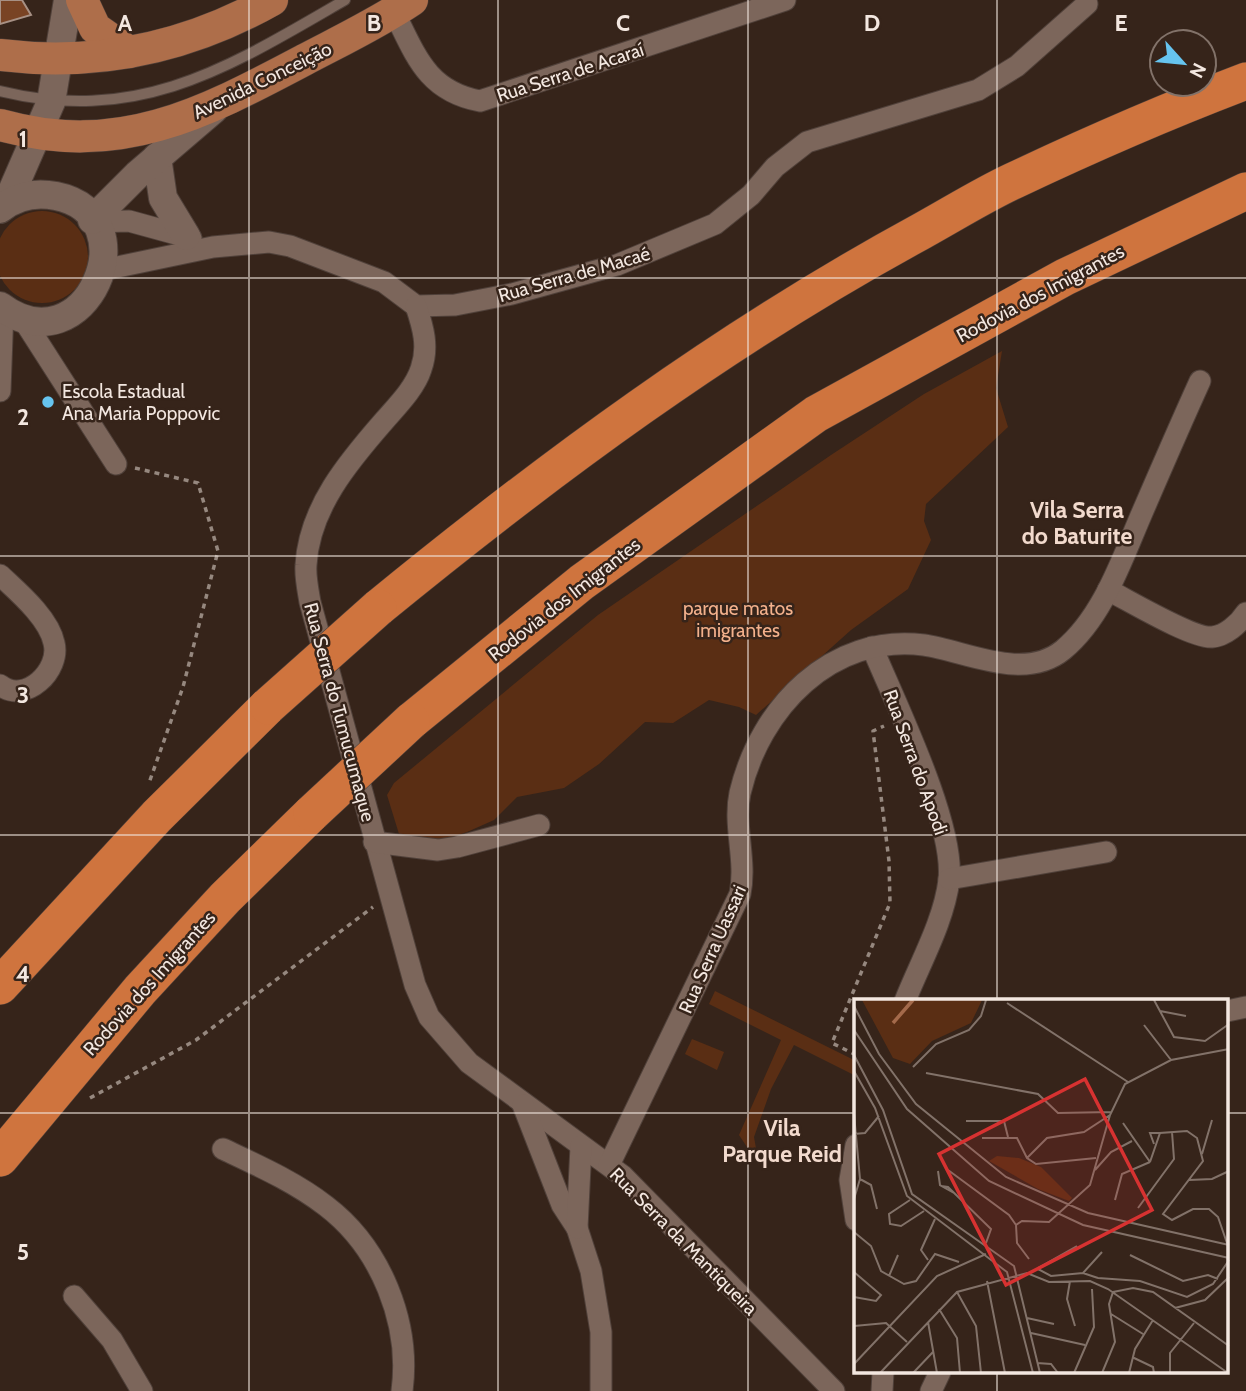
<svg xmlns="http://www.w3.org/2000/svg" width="1246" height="1391" viewBox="0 0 1246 1391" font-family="Cabin,sans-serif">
<rect width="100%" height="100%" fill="#36241a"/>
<g fill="#5a2e14">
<circle cx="42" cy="257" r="46"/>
<path d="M1002,351L996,388L1008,427L926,504L924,521L931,540L908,589L851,630L756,715L739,707L709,700L673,723L645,722L599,764L564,788L517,797L494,820L467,832L430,845L399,834L387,795L394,783L598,615L831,455L924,394Z"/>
<path d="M715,991L856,1061V1076L794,1045L771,1089L754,1137L759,1165L739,1135L781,1040L709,1004Z"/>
<path d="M692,1039L724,1052L717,1070L685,1054Z"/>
</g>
<path fill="#794324" stroke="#a79084" stroke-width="2" d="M0,0H22L31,15L0,24Z"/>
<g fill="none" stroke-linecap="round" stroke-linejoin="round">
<g stroke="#50413a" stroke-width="12">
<path id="lane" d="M0,91C140,125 229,67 345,0"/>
</g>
<g stroke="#50413a" stroke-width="23">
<g id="street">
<path d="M394,12C416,56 427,91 480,101L785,0"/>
<path d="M94,222L129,221L191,238"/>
<path d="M103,270L213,247L269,242L290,246L384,282L416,306L455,305L512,294L617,265L715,224L751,195L775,167L807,142L978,90L1017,66L1087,4"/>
<path d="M416,306C423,327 429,347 421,369C415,388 397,406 384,421C349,461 309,508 306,565C305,577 308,590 310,602L415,985L429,1017L469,1063L623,1176L834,1391"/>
<path d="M23,319L116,464"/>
<path d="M0,391L3,309"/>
<path d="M0,575C18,592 49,618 54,643C61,670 25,705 0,685"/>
<path d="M1108,590C1128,600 1193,639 1212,637C1225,636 1239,624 1246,613"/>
<path d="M872,647C895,702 955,824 949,880C944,921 920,963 905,1001"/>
<path d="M374,842L438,850L457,847L539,825"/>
<path d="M949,879L1106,852"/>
<path d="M1227,1011L1246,1007"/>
<path d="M523,1105L562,1205L577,1228L591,1271L601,1332V1391"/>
<path d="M856,1145L850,1180L856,1220"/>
<path d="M223,1149C259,1166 295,1182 326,1206C381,1248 411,1323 402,1391"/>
<path d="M609,1165L740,894C747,860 733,826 740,793C760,708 831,633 924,645C966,651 1024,682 1063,650C1103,617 1122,559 1142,513C1161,469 1180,425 1200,381"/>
<path d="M577,1228L581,1146"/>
<path d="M74,1296L112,1340L142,1391"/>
<path d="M882,1391L883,1372"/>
<path d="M931,1391L940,1372"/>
</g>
</g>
<g stroke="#50413a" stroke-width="30">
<g id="secondary">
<path d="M157,157L163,198L186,236"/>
<path d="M7,203L51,102L68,0"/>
<path d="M0,209C16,196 35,192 56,196C152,215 86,371 0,306"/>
<path d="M92,220L137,175L214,109"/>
</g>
</g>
<g stroke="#50413a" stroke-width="33">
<g id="primary">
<path d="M82,0L95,28L129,52"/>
<path d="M0,55C97,67 187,48 272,0"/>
<path d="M0,125C119,158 202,114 304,60C340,41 378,23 412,0"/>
</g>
</g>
<g stroke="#50413a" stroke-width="38">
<g id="highway">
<path d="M378,608C549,468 725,338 920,232C951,215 981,196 1013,181C1089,145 1167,111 1246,81"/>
<path d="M411,721L582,582L816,414L1065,277L1246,191"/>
<path d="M0,986L157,816L268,706"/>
<path d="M0,1158L140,990L225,898L312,813"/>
</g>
</g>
<g stroke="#96887f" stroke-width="3.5" stroke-dasharray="5 5" stroke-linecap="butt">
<path d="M135,468L198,483L218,551L183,687L149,783"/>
<path d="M856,1055L832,1043L890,903L889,861L873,731L884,726"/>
<path d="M90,1098L196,1040L373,907"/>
</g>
<use href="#lane" stroke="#7c665b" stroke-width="10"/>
<use href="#street" stroke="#7c665b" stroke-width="21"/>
<use href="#secondary" stroke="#7c665b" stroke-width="28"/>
<use href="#primary" stroke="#ae6e4a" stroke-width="32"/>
<use href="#highway" stroke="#cf743e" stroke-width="37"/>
<g stroke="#50413a" stroke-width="38" stroke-linecap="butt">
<g id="highway-bridge">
<path d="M268,706L378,608"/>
<path d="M312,813L411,721"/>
</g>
</g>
<use href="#highway-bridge" stroke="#cf743e" stroke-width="37"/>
</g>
<path fill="none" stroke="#f3e7e0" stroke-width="2" stroke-opacity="0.55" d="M249,0V1391M498,0V1391M748,0V1391M997,0V1001M0,278H1246M0,556H1246M0,835H1246M0,1113H856M1227,1113H1246M997,1372V1391"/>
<circle fill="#66c4ef" stroke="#36241a" stroke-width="2.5" cx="48" cy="402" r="7"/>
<g text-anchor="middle" stroke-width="5" stroke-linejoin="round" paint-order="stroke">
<g font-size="19" fill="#f3e7e0" stroke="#36241a">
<text transform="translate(570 72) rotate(-18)" y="7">Rua Serra de Acaraí</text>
<text transform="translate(262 80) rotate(-26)" y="7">Avenida Conceição</text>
<text transform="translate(574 274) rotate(-16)" y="7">Rua Serra de Macaé</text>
<text transform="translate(1040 293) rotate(-28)" y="7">Rodovia dos Imigrantes</text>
<text transform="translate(564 599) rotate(-38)" y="7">Rodovia dos Imigrantes</text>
<text transform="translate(340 712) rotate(75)" y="7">Rua Serra do Tumucumaque</text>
<text transform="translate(916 762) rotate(70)" y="7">Rua Serra do Apodi</text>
<text transform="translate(712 949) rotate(-66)" y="7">Rua Serra Uassari</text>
<text transform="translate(149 983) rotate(-48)" y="7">Rodovia dos Imigrantes</text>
<text transform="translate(684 1241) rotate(45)" y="7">Rua Serra da Mantiqueira</text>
</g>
<g font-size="19" fill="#f3e7e0" stroke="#36241a" text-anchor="start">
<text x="62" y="398">Escola Estadual<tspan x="62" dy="22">Ana Maria Poppovic</tspan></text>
</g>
<g font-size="19" fill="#f4b18c" stroke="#36241a">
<text x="738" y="615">parque matos<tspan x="738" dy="22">imigrantes</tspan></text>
</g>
<g font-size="23" font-weight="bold" fill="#f2dacd" stroke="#36241a">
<text x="1077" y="518">Vila Serra<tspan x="1077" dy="26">do Baturite</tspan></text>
<text x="782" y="1136">Vila<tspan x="782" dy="26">Parque Reid</tspan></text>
</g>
</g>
<g transform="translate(854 999)">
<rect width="374" height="374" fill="#36241a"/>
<path d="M8,1H128L117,24L78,42L56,65L39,59ZM143,157L165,159L187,168L218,199L215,202L184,190L135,162Z" fill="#5a2e14"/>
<path fill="none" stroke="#a46a4b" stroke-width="3.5" d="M39,24L59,1"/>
<path fill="none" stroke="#827269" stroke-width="2" d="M300,1L320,38L351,42L375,25M153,4L274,83M0,7L25,55L62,105L152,178L234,214L375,246M306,12L332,17M290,26L317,61M0,31L53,110L135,182L229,226L375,259M0,56L29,111L58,195L160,267L186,374M59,68L82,45L115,31L127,17L132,1M0,72L21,109L53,197L153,273L179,374M72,74L184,95L204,114L257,113M0,115L6,180L0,200M112,122H150L154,138M269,124L296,163M0,135L11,134L25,117M128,139H163L173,159L182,165L242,159M300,145L296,134H306M348,155L358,121M173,159L193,139L230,133L256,116M296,163L306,134L333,132L343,139L349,162L309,215L318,221L339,210H355L364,218L374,247M94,171L155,216L162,226L163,244L175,260M241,171L257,153L278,142M84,172L86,186L100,194M6,180L17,186L23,210M335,181L358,180L375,172M87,187L94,188L137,230L132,244M56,201L35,215L36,225L47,227L70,212M261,201L268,175L296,163M284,209L320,160L318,133M162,226L168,222L195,223L236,186L256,116L271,85L317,61L375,50M0,233L17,247L27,272L50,285L62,282L81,255L105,263M276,256L329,282L354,276L364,280M74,261L67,251L81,220M184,269L223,247M184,270L197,277L229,274L244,279M0,273L27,296L22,302L0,298M229,274L248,253M35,277L44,256M244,279L286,282L333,298L359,285L375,261M133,282L151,374M216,282L213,300L221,327M103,293L122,327L127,374M259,293L279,289L299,293L375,347M321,309L351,301L375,278M85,310L103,339L106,374M257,315L289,335M173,319L200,325M74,323L83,374M0,327L32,324L53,343M177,334L231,346M278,358L299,368L300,374M183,364L197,365L204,374M0,365L83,277L132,255M26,374L103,293L173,274L195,283L236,282L254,290L374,374M59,374L79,353M220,374L240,328L238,290M248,374L261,343L255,305L259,293M275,374L281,350L299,321M316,374V354L340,324"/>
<path fill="#d73231" fill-opacity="0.15" stroke="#d73231" stroke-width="3.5" d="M231,80L298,211L152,286L85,155Z"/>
<rect width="374" height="374" fill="none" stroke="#f3e7e0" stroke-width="3.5"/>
</g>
<g font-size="23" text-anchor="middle" font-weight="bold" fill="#f3e7e0" stroke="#36241a" stroke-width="5" stroke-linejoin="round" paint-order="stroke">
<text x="125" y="31">A</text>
<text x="374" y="31">B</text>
<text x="623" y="31">C</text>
<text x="872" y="31">D</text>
<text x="1121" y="31">E</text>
<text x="23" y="147">1</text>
<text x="23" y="425">2</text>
<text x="23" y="703">3</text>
<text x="23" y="982">4</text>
<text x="23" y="1260">5</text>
</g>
<g transform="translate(1183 63) rotate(117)"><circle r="33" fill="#36241a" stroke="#827269" stroke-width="2"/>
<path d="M0-5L12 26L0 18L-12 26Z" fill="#66c4ef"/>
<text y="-10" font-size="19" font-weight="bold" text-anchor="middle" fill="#f3e7e0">N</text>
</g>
</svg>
